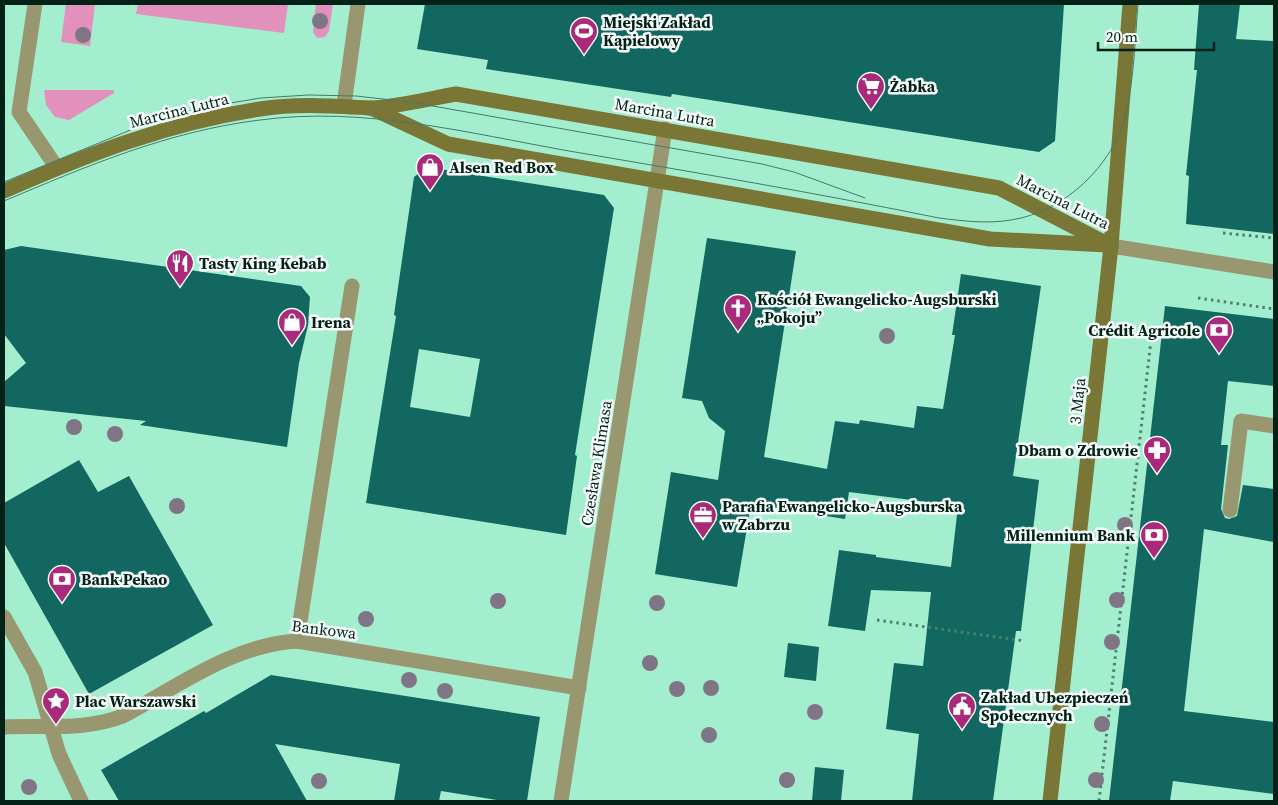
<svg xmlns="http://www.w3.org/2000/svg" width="1278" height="805" viewBox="0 0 1278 805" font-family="'Source Serif 4',serif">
<rect width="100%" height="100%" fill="#a3eecf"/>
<g fill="#e291bd">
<path d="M66,4H95L90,46L61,42Z"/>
<path d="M138,4H288L284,33L136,14Z"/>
<path d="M316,4H333L329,31L325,37L317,38L313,32Z"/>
<path d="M44,90H114V93L69,120L55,117L46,105Z"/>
</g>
<g fill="#126760" fill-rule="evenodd">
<path d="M425,4H1064L1055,141L1039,152L672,94L671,97L486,69L488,60L417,49Z"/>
<path d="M1199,4H1240L1236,39L1274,41V234L1186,224L1189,176L1186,175L1197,70H1194Z"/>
<path d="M427,167L604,195L614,208L575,455L577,456L566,535L366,503L396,316L394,315L414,177ZM419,349L480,359L470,417L410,407Z"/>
<path d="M707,238L796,251L764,457L827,469L835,421L859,424L860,420L914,428L917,406L943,409L955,335H952L961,274L1041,286L1013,476L1039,480L1021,631H1016L993,801H912L919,734L886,729L894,663L923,666L931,592L871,590L865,631L828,626L839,550L876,555V557L951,567L958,506L849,492L845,519L751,504L737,587L655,574L671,472L718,480L725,431L709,418L702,401L682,398Z"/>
<path d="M21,246L301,286L310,297L308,325L299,363L287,447L140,425L146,421L4,406V382L26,363L4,334V250Z"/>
<path d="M1165,306L1274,319V386L1228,381L1221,445H1228L1221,509L1225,518L1229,519L1237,516L1243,485L1274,489V542L1204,529L1184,711L1274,722V794L1173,781L1170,801H1109Z"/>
<path d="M79,460L98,492L129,476L213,625L89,694L4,543V503Z"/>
<path d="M788,643L819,647L816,681L784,677Z"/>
<path d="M271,675L540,717L527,801H503L441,791L439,801H394L400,764L275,744L307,801H119L101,770L204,711L206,713Z"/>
<path d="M815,767L844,770L841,801H812Z"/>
</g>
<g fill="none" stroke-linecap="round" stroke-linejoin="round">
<g stroke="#4d816d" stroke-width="3" stroke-dasharray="2.5 4" stroke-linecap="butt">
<path d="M1223,233L1274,238"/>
<path d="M1198,298L1274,309"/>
<path d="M877,620L1025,641"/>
<path d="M1099,801L1151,340"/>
</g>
<path stroke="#98976f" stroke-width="15" d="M1230,510L1241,421L1274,426"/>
<g stroke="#98976f" stroke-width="15">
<path d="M35,4L19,112L57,168"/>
<path d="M344,105L358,4"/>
<path d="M1111,246L1274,272"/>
<path d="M4,617L35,672L59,754L81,801"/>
<path d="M297,641L352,286"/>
<path d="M4,727C45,725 84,731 123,716C178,686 233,645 297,641L579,688"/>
<path d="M561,801L665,129"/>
</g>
<g stroke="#797636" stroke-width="15">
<path d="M371,108L448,144L990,239L1107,245"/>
<path d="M4,191C88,154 168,123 260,109C297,103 333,106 369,108C392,108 432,98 456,94L999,188L1111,246"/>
<path d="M1050,801L1111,246L1130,4"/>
</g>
<g stroke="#487a67" stroke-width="1">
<path d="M4,182L145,124L199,108L261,98L308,95L356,96L410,102L762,164L794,172L865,198"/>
<path d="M4,201C87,166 169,131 260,120C363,106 468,133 569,151C693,172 816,193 939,218C963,221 987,224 1011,220C1064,212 1113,166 1126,114C1134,78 1135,40 1138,4"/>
</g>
</g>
<g fill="#807584">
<circle cx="320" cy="21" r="8"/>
<circle cx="83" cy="35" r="8"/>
<circle cx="887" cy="336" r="8"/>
<circle cx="74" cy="427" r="8"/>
<circle cx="115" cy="434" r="8"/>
<circle cx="177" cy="506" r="8"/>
<circle cx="1125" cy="525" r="8"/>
<circle cx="1117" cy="600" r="8"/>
<circle cx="498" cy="601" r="8"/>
<circle cx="657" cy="603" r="8"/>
<circle cx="366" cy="619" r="8"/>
<circle cx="1112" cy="642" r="8"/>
<circle cx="650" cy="663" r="8"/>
<circle cx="409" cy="680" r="8"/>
<circle cx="711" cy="688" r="8"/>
<circle cx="677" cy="689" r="8"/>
<circle cx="445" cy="691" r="8"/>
<circle cx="815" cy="712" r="8"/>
<circle cx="1102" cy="724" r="8"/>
<circle cx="709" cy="735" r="8"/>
<circle cx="787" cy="780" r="8"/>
<circle cx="1096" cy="780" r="8"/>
<circle cx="319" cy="781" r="8"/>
<circle cx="29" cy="787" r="8"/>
</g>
<defs>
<g id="stadium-pin" transform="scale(1.4375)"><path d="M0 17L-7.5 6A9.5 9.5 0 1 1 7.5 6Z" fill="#a92a7a" stroke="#f7fefb"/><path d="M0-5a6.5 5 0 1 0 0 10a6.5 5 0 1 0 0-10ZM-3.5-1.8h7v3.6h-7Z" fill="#fff"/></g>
<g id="supermarket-pin" transform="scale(1.4375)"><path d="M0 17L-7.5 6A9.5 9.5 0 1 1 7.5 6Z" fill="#a92a7a" stroke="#f7fefb"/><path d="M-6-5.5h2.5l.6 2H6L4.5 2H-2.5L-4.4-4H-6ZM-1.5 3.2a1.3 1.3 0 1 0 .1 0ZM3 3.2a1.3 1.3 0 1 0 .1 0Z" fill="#fff"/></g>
<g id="shop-pin" transform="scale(1.4375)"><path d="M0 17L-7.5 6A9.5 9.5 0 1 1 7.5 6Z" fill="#a92a7a" stroke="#f7fefb"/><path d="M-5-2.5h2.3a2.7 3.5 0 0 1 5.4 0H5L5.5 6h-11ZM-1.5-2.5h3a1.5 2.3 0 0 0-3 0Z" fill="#fff"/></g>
<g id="restaurant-pin" transform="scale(1.4375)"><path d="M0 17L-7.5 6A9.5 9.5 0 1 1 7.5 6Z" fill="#a92a7a" stroke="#f7fefb"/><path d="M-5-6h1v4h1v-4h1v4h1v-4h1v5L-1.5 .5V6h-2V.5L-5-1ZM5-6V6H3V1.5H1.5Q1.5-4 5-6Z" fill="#fff"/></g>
<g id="church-pin" transform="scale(1.4375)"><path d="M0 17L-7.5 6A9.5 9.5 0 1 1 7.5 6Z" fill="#a92a7a" stroke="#f7fefb"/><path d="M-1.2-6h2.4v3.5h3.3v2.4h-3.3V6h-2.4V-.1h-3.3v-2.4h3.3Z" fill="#fff"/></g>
<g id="bank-pin" transform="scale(1.4375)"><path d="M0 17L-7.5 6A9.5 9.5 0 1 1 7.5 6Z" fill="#a92a7a" stroke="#f7fefb"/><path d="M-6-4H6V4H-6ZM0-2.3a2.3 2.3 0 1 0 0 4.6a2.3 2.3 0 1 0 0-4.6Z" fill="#fff"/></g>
<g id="pharmacy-pin" transform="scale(1.4375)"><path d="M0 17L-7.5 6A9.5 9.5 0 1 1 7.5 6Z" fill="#a92a7a" stroke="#f7fefb"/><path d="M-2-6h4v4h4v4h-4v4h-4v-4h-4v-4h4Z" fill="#fff"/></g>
<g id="office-pin" transform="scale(1.4375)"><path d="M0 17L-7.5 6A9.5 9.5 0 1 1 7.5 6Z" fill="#a92a7a" stroke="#f7fefb"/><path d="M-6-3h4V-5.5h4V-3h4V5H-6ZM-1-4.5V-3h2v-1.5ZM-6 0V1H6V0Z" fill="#fff"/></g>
<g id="sight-pin" transform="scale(1.4375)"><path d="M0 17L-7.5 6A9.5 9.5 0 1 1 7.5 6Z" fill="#a92a7a" stroke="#f7fefb"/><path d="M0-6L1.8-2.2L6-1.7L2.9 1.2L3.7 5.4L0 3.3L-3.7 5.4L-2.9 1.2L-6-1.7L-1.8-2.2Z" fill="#fff"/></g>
<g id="civic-pin" transform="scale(1.4375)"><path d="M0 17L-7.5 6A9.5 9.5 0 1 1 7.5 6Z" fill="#a92a7a" stroke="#f7fefb"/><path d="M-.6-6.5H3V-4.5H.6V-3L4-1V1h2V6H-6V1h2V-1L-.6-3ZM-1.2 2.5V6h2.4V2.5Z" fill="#fff"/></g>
</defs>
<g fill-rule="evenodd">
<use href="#stadium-pin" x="584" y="31"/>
<use href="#supermarket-pin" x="871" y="86"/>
<use href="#shop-pin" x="430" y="167"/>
<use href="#restaurant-pin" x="180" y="263"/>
<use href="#church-pin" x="738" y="308"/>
<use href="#shop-pin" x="292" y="322"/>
<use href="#bank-pin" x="1219" y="330"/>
<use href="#pharmacy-pin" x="1157" y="450"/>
<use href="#office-pin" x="703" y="515"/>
<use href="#bank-pin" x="1154" y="535"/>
<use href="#bank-pin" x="62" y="579"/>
<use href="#sight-pin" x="56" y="701"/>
<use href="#civic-pin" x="962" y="706"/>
</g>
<g text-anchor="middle" stroke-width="5" stroke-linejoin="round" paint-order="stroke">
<g font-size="16" font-weight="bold" fill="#022117" stroke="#f7fefb" text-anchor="start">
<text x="603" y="28">Miejski Zakład<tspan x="603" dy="18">Kąpielowy</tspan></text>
<text x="890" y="92">Żabka</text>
<text x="449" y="173">Alsen Red Box</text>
<text x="199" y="269">Tasty King Kebab</text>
<text x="757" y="305">Kościół Ewangelicko-Augsburski<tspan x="757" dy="18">„Pokoju”</tspan></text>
<text x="311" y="328">Irena</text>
<text x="1200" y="336" text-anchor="end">Crédit Agricole</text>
<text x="1138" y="456" text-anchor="end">Dbam o Zdrowie</text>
<text x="722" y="512">Parafia Ewangelicko-Augsburska<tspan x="722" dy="18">w Zabrzu</tspan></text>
<text x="1135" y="541" text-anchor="end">Millennium Bank</text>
<text x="81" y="585">Bank Pekao</text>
<text x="981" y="703">Zakład Ubezpieczeń<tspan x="981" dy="18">Społecznych</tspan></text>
<text x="75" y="707">Plac Warszawski</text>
</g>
<g font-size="16" fill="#022117" stroke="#f7fefb">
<text transform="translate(179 110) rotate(-14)" y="6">Marcina Lutra</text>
<text transform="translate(665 112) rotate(10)" y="6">Marcina Lutra</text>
<text transform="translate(1063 201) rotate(27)" y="6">Marcina Lutra</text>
<text transform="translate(1077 401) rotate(-84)" y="6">3 Maja</text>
<text transform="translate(596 463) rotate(-81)" y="6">Czesława Klimasa</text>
<text transform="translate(324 629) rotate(7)" y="6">Bankowa</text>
</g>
</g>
<rect width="1278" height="805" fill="none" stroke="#022117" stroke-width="10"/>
<path d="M1098 42v8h116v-8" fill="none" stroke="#022117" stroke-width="2.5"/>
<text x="1106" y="42" font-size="15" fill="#022117" stroke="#f7fefb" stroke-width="4" paint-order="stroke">20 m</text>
</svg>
